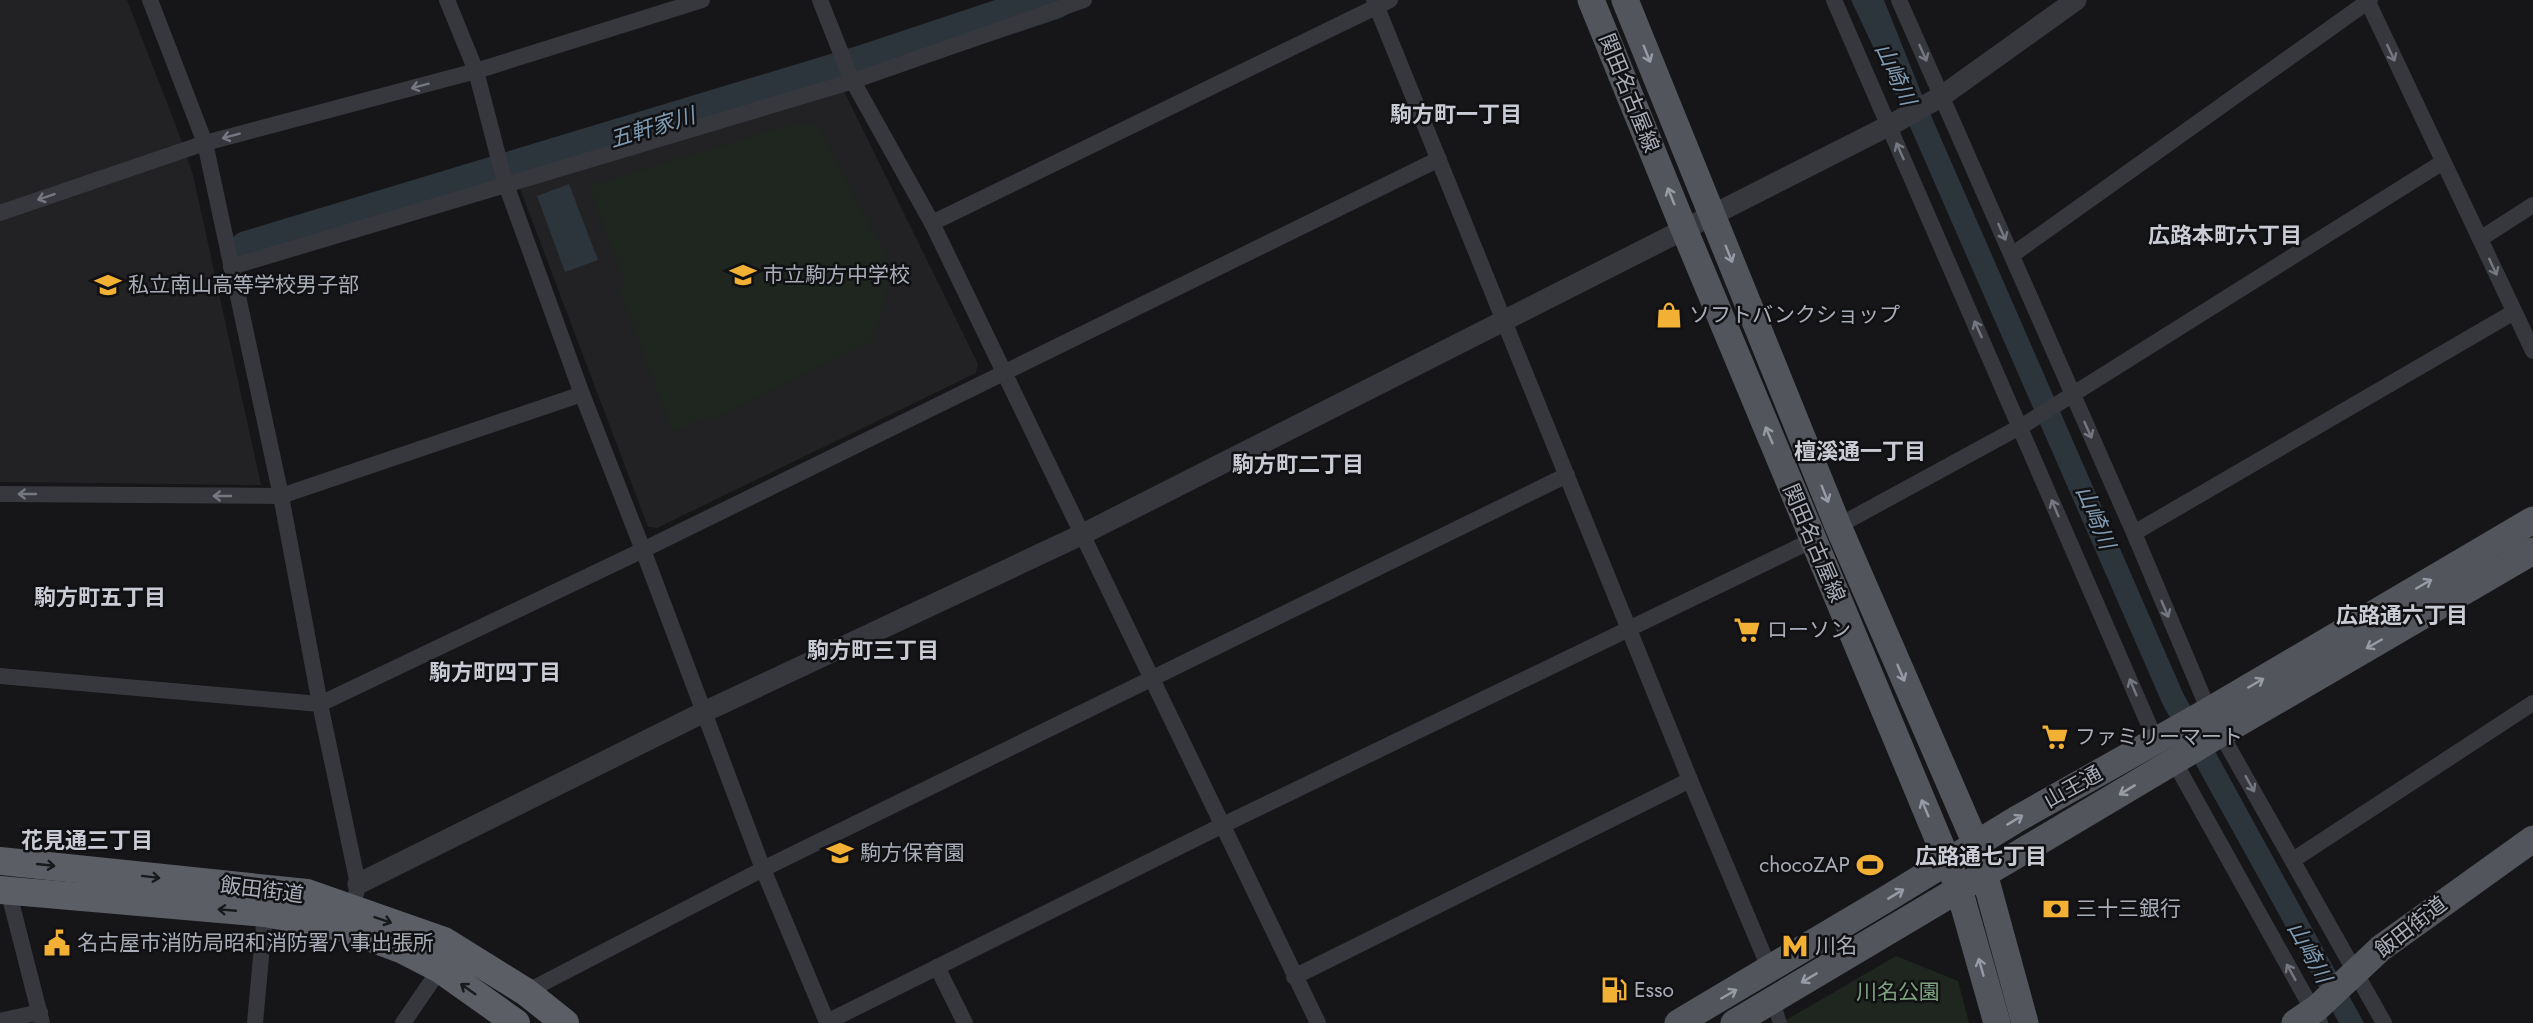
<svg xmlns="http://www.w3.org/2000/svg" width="2533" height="1023" viewBox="0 0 2533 1023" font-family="Jost,'Noto Sans JP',sans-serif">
<rect width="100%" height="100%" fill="#161618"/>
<g fill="#222225">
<path d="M0,0H127L176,126L193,175L261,485L0,482Z"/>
<path d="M843,89L978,364L976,373L657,528L648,527L519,186Z"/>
</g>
<g fill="#1e261f">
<path d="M817,124L892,268L879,320L872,332L875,340L711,420L708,416L673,432L619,287L626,284L589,186L790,125Z"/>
<path d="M1896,956L1958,981L1969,1023H1781Z"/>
</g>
<g fill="#2c353c">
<path d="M1851,0H1884L1922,95L2183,693L2364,1023H2339L2163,705L1901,106Z"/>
<path d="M569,184L598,260L565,272L537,196Z"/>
</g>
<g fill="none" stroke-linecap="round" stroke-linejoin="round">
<path stroke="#2c353c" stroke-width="38" d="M247,250L863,64L1055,0"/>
<path stroke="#37383d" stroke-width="14" d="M1772,999L1780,1023"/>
<g stroke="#37383d" stroke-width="16">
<path d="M150,0L205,143L281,496L320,704L358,884L356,894"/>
<path d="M447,0L476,71L504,179L582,394L643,550L763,869L827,1022L1223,825L1813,540"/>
<path d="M820,0L850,76L932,223L1318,1023"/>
<path d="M1374,0L1690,780L1770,970"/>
<path d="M1834,0L2156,741"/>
<path d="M1899,0L2134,533L2209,711"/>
<path d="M2367,0L2533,351"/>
<path d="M0,213L205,143L476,71L702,0"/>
<path d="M932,223L1390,0"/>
<path d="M2480,239L2533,205"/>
<path d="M2012,255L2370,0"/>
<path d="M231,267L853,81L1084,0"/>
<path d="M0,494L281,496L582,394"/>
<path d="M1838,526L2027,423L2443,162"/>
<path d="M2134,533L2514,312"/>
<path d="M0,676L320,704L643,550L1439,159"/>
<path d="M2221,734L2384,1023"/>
<path d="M2174,761L2320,1023"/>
<path d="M2293,860L2533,703"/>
<path d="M8,890L42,1023"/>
<path d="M937,967L965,1023"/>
<path d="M1294,977L1690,780"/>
<path d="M526,992L763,869L1567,475"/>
<path d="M0,1021L40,1012"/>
<path d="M255,1023L265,913"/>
<path d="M403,1023L440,969"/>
</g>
<path stroke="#37383d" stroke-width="21" d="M358,884L704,712L1083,534L1896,122L1942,96L2076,0"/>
<g stroke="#53555c" stroke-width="27">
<path d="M1591,0L1684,229L1959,889L1997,1023"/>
<path d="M1625,0L1838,526L1976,844L2025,1023"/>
<path d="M1678,1023L1888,898L2017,819L2205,713L2533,520"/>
<path d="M1734,1023L2218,735L2533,551"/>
<path d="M2295,1023L2317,1008L2381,948L2533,839"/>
</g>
<g stroke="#5b5e65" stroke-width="28">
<path d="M0,861L307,893L444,941L526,992L565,1023"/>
<path d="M0,890L265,913L344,928L403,950L440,969L516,1023"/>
</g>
</g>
<defs><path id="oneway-shaft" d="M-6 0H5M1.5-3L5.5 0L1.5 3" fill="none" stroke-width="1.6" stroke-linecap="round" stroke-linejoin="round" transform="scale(1.5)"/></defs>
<g stroke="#757881">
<use href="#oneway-shaft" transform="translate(1923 53) rotate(66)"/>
<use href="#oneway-shaft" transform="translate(2391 53) rotate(65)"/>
<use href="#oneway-shaft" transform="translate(420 86) rotate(165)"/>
<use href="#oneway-shaft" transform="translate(231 136) rotate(165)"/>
<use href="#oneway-shaft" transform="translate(1900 151) rotate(-114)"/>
<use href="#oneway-shaft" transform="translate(46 197) rotate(161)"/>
<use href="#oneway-shaft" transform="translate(2002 232) rotate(66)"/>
<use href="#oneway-shaft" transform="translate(2493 267) rotate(65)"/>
<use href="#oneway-shaft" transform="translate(1978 329) rotate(-114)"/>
<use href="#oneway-shaft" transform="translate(2088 430) rotate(66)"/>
<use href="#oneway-shaft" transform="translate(27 494) rotate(-180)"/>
<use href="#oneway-shaft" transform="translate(222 496) rotate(-180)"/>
<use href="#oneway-shaft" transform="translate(2055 508) rotate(-113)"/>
<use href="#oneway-shaft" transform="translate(2165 609) rotate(67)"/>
<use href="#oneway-shaft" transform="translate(2133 687) rotate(-113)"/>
<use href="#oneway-shaft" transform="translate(2250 784) rotate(61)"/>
<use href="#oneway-shaft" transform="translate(2291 972) rotate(-119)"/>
</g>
<g stroke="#979ba6">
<use href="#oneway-shaft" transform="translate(1647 54) rotate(68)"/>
<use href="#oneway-shaft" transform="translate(1671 196) rotate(-112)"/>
<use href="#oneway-shaft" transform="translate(1729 254) rotate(68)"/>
<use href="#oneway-shaft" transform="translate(1769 435) rotate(-113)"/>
<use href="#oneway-shaft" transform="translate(1825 494) rotate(68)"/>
<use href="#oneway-shaft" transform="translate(2424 584) rotate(-30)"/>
<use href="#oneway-shaft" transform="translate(2374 644) rotate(150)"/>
<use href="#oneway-shaft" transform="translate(1901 673) rotate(67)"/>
<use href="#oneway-shaft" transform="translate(2256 683) rotate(-30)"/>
<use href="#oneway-shaft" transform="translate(2127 790) rotate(149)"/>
<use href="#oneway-shaft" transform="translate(1925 808) rotate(-113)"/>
<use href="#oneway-shaft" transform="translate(2015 820) rotate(-31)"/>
<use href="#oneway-shaft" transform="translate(1896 894) rotate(-31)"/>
<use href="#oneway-shaft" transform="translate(1981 967) rotate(-106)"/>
<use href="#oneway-shaft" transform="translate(1809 978) rotate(149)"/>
<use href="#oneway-shaft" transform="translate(1729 994) rotate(-30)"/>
</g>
<g stroke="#18191b">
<use href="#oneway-shaft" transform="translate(46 865) rotate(6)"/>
<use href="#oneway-shaft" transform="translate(151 877) rotate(7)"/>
<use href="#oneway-shaft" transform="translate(227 910) rotate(-175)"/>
<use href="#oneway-shaft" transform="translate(383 920) rotate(19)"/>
<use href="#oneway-shaft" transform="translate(468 989) rotate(-145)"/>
</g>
<defs>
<g id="school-bare" transform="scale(2.07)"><path d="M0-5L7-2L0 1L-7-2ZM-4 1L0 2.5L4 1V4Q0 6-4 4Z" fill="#f2b134" stroke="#111113" stroke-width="2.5" paint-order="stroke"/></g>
<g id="shop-bare" transform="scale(2.07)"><path d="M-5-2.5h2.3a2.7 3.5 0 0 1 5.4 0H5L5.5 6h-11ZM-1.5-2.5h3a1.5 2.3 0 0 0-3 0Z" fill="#f2b134" stroke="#111113" stroke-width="2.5" paint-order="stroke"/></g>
<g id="supermarket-bare" transform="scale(2.07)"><path d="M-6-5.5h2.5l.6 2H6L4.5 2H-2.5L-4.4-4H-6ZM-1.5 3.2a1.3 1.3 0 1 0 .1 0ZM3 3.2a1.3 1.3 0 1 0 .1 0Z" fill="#f2b134" stroke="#111113" stroke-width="2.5" paint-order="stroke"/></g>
<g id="stadium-bare" transform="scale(2.07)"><path d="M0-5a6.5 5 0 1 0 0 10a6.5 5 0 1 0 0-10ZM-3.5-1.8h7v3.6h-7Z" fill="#f2b134" stroke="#111113" stroke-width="2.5" paint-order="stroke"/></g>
<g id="bank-bare" transform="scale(2.07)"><path d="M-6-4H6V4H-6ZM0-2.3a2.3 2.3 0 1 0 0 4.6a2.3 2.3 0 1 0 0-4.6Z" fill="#f2b134" stroke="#111113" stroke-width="2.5" paint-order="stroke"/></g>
<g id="civic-bare" transform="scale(2.07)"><path d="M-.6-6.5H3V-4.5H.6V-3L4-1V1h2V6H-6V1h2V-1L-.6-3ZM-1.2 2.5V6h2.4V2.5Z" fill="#f2b134" stroke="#111113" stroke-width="2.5" paint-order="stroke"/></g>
<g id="metro-bare" transform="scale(2.07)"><path d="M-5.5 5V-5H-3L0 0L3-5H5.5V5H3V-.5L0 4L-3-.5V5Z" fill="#f2b134" stroke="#111113" stroke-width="2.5" paint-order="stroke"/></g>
<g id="fuel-bare" transform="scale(2.07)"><path d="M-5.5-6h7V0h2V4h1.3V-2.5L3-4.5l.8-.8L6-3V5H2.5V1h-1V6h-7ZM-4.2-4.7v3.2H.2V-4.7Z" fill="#f2b134" stroke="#111113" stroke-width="2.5" paint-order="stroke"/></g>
</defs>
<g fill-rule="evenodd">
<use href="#school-bare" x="743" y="275"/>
<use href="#school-bare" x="108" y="285"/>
<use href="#shop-bare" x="1669" y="315"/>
<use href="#supermarket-bare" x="1747" y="630"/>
<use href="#supermarket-bare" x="2055" y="737"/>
<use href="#school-bare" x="840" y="853"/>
<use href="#stadium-bare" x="1870" y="865"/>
<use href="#bank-bare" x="2056" y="909"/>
<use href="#civic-bare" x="57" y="943"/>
<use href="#metro-bare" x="1795" y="946"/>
<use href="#fuel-bare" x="1614" y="990"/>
</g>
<g text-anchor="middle" stroke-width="5" stroke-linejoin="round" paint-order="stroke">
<g font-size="21" fill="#a8adb8" stroke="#111113">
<text transform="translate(1629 93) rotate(68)" y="7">関田名古屋線</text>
<text transform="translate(1814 543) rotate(67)" y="7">関田名古屋線</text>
<text transform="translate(2073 787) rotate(-29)" y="7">山王通</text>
<text transform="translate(262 890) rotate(7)" y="7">飯田街道</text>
<text transform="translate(2411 927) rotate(-38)" y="7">飯田街道</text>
</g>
<g font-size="21" fill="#a8adb8" stroke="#111113" text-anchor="start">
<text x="763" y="282">市立駒方中学校</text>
<text x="128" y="292">私立南山高等学校男子部</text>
<text x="1689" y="322">ソフトバンクショップ</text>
<text x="1767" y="637">ローソン</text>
<text x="2075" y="744">ファミリーマート</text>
<text x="860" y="860">駒方保育園</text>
<text x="1850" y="872" text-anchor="end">chocoZAP</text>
<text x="2076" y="916">三十三銀行</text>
<text x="77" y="950">名古屋市消防局昭和消防署八事出張所</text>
<text x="1815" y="953">川名</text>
<text x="1634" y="997">Esso</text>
</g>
<g font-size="21" fill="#7fa381" stroke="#111113">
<text x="1898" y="999">川名公園</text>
</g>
<g font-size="22" font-style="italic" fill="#7f9bb3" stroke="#111113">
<text transform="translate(1896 74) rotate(65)" y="8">山崎川</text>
<text transform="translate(652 127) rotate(-17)" y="8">五軒家川</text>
<text transform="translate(2096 517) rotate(67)" y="8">山崎川</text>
<text transform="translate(2310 952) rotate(61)" y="8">山崎川</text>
</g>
<g font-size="22" font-weight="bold" fill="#c9ccd4" stroke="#111113">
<text x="1456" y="122">駒方町一丁目</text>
<text x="2225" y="243">広路本町六丁目</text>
<text x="1860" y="459">檀溪通一丁目</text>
<text x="1298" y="472">駒方町二丁目</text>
<text x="100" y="605">駒方町五丁目</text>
<text x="2402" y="623">広路通六丁目</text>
<text x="873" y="658">駒方町三丁目</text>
<text x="495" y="680">駒方町四丁目</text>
<text x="87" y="848">花見通三丁目</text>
<text x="1981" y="864">広路通七丁目</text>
</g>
</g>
</svg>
